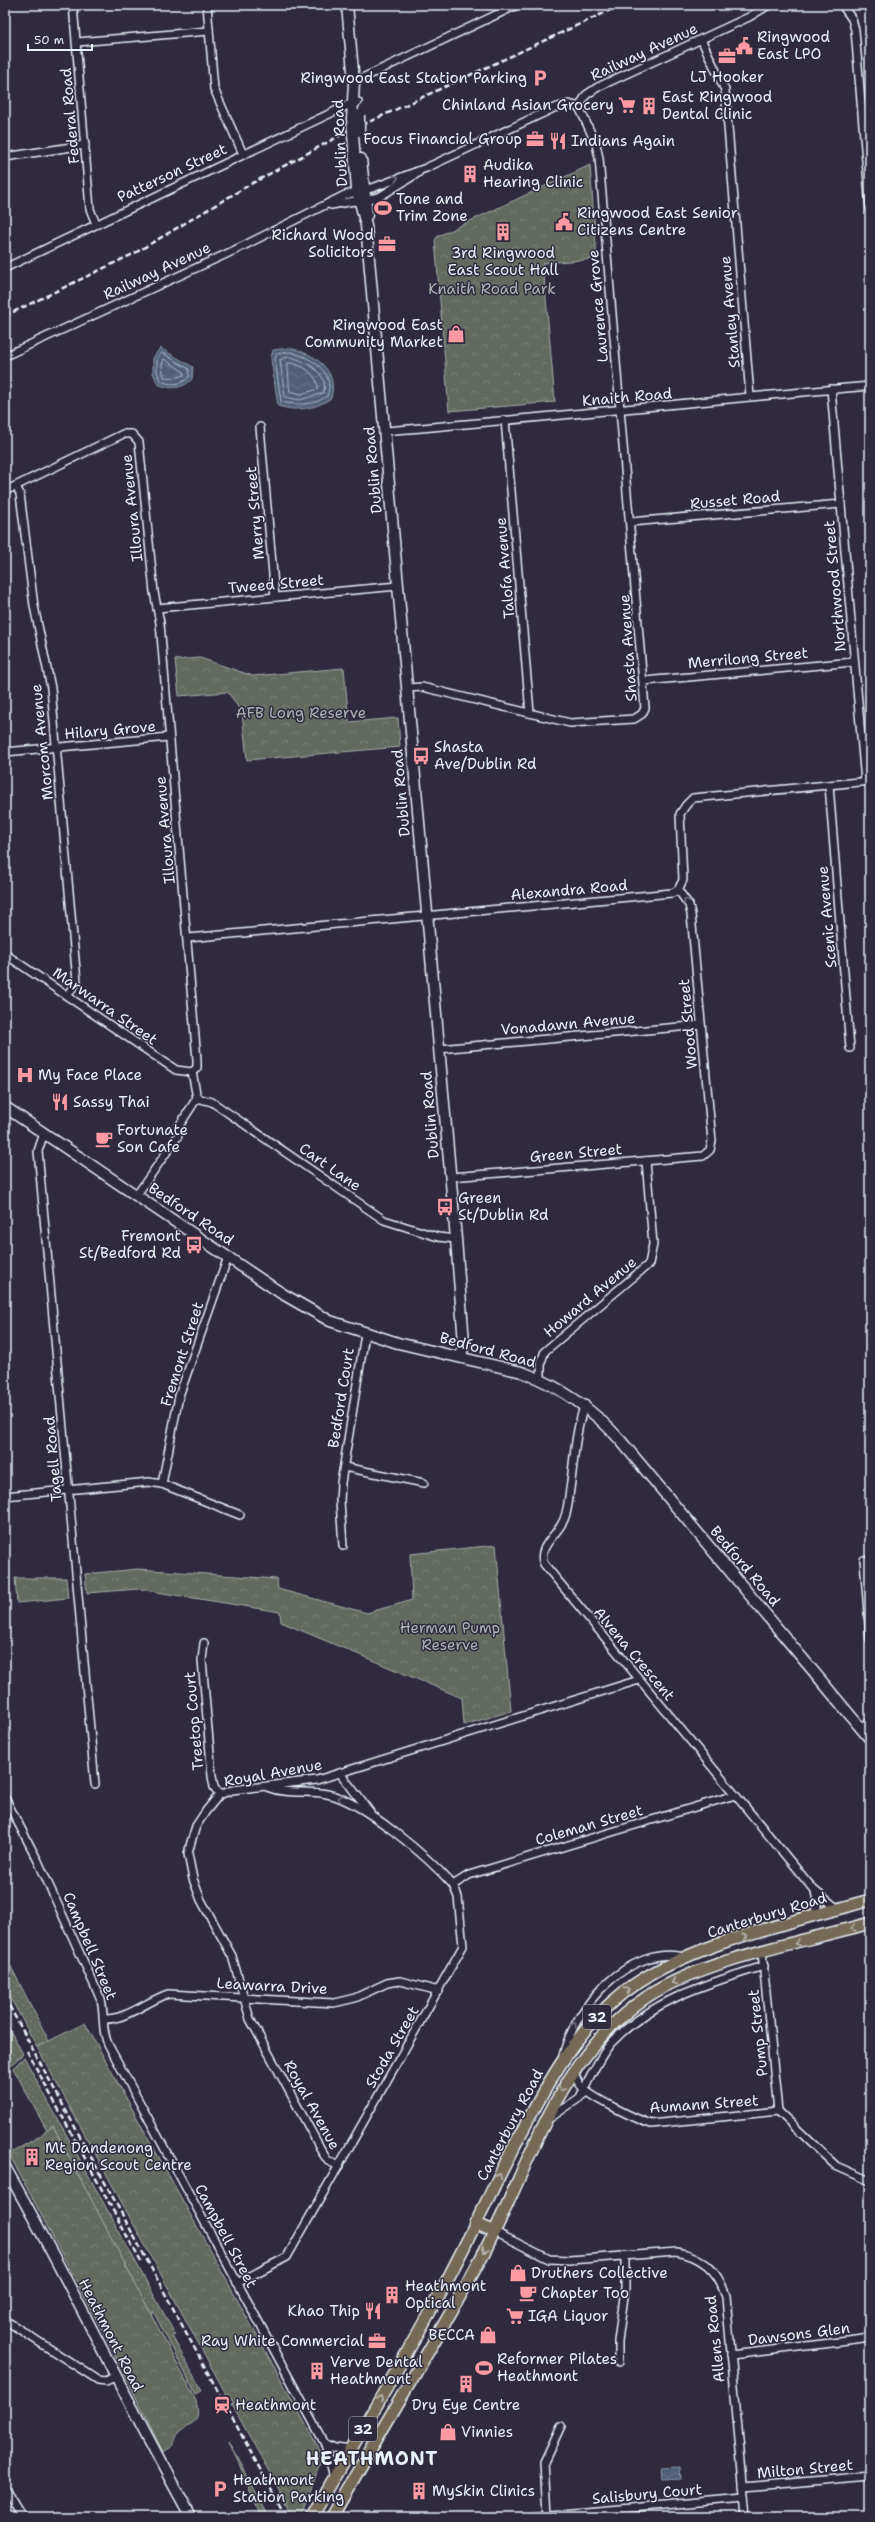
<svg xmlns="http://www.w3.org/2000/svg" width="875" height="2522" viewBox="0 0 875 2522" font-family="'Shantell Sans',sans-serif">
<defs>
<pattern id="grass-dots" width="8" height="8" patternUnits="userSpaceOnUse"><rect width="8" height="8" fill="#626a5e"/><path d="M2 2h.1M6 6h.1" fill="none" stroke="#788076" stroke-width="1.8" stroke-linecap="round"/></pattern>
<pattern id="forest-crowns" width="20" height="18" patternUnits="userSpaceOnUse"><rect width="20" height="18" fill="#626a5e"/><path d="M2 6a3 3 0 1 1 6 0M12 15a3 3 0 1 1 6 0" fill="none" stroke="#788076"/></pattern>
<pattern id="water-waves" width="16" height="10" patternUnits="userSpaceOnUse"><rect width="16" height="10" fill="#4f5f79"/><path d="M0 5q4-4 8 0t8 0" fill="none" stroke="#68768d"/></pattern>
</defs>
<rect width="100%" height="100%" fill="#2f2a3d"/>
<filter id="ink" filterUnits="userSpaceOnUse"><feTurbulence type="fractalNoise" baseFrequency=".025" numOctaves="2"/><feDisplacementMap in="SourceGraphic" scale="8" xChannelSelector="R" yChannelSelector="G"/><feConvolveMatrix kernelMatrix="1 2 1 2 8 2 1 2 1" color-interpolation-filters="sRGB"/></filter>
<g filter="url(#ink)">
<g fill="url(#grass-dots)" stroke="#a5aeab">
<path d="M5,1955L49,2041L37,2047L5,1988Z"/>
<path d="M5,2021L23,2054L11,2065L5,2054Z"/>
<path d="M24,2057L175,2334L172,2336L202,2391L196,2394L153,2311L151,2316L53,2126L47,2131L13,2068Z"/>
<path d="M229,2441L268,2515L271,2513L273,2517H261Z"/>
</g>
<g fill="url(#forest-crowns)" stroke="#a5aeab">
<path d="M590,165L597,259L543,263L555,402L449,411L435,240L438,236Z"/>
<path d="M200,658L253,676L344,668L349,722L398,718L400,747L247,760L242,713L228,692L179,696L175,660Z"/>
<path d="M496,1545L511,1711L464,1725L462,1698L281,1622L280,1612L138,1589L87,1593L85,1574L138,1569L277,1579L278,1589L367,1613L412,1600L410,1554Z"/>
<path d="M15,1578H66L68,1598L17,1603Z"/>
<path d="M85,2023L316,2443L322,2458L301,2517H291L285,2505L287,2504L232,2405L235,2404L229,2393L226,2394L37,2047Z"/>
<path d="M53,2126L196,2400C201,2427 194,2418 179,2433C172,2441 179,2444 163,2452L111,2347L9,2154L40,2136Z"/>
</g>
<g fill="url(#water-waves)" stroke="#8c99ac">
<path d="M160,348L193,367L192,379C183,389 169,390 158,384L153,373V358Z"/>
<path d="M290,348C315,354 339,370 331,398C316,409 296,412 278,406L271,359L273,350Z"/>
<path d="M524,2375H531L533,2379L529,2381H522L521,2377Z"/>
<path d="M680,2467L681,2479L662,2480L661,2468Z"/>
</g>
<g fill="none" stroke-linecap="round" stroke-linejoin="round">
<g stroke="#abb7c5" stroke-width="1">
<path d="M290,352C309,356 337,372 327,396C313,406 298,405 281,402L275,359L277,354Z"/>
<path d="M162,353L189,369V377C182,385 169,386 160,380L157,372V359Z"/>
<path d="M290,357C305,360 331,374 323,393L300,400L285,397L280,360Z"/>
<path d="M164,359L184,372V375L174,378L164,377L162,366Z"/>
<path d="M288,363C302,363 318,375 318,389L301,394L290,391Z"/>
</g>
<g stroke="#e8f1f8" stroke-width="10">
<g id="street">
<path d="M73,5L90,209L96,224"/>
<path d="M207,5L214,89L243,154"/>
<path d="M842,5L852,19L855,30L870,208"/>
<path d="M701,39L725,90L750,396"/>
<path d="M77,42L209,31"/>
<path d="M354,82L517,5"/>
<path d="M579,107L586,95L598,87L749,17L769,5"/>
<path d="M5,157L85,145"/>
<path d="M331,205L379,197L418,173"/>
<path d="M5,268L348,105L358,102"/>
<path d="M5,356L235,250L345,195L375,187L426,168L554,108L569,104L579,107"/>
<path d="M831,389L865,782"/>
<path d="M505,420L530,713"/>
<path d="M260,427L275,597"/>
<path d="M385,431C547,418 708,400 870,386"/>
<path d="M16,486L20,494L34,606L51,688L77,982L67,995"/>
<path d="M5,491L123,434H132L139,442L154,592L160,623L197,1060V1068L192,1072"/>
<path d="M630,522L841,504"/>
<path d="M157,608L398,586"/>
<path d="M644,681L854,662"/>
<path d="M407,688L422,687L570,723L634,719L642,714L645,708L599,158L596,144L579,107"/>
<path d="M5,752L169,737"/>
<path d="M829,785L850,1048"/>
<path d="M188,938L672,893L678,890L683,880L680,814L686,805L693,798L870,781"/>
<path d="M5,954L176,1070L192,1072"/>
<path d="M439,1049L701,1025"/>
<path d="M197,1098L212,1102L384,1220L438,1237L456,1239"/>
<path d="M44,1133L38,1151L95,1784"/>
<path d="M451,1177L703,1156L710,1150L712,1141L691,914L689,905L678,890"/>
<path d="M136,1196L178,1136L179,1126L197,1098L192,1072"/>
<path d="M541,1379V1362L545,1351L649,1264L653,1244L646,1161"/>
<path d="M585,1404C575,1431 574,1461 570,1489C568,1501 568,1515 561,1525C554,1537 537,1549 544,1564L814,1890L838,1909"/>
<path d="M344,1467L424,1483"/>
<path d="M162,1484L179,1396L228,1257"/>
<path d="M5,1496L149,1482L162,1484L240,1515"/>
<path d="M343,1546L340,1501L341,1483L365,1334"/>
<path d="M864,1560L870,1639"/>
<path d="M204,1643L202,1660L212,1776L214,1787L219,1795"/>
<path d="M861,1729L870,1721"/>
<path d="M340,1773L370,1812"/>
<path d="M5,1798L38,1861L101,2000C105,2016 101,2031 109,2046L325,2444L334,2478"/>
<path d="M453,1885L469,1875L735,1795"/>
<path d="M813,1916L818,1904L815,1892"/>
<path d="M762,1952L778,2111"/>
<path d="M104,2019C126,2020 147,2001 168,1994L334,2003L355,1998L387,1983L400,1981L439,1991"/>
<path d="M563,2056C574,2007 629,1944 684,1957"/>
<path d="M574,2070C575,2076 577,2082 582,2087C592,2098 636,2119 651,2124L778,2111"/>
<path d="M581,2095C591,2077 598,2058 612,2042C653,1999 709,1983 764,1966"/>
<path d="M778,2111L836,2166L870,2181"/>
<path d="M550,2118L585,2094"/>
<path d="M339,2166L328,2161L324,2155L250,2019L232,1956L201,1900L193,1879L188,1854L191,1842L196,1826L206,1811L219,1795L232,1790L317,1780L639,1680"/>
<path d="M495,2232L549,2259L570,2260L676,2252C702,2256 719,2271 726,2297L746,2517"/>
<path d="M237,2283L287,2257L463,1946L458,1897L453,1885C428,1857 363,1801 327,1794C307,1790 287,1795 267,1787"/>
<path d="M5,2320L98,2380L106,2381L117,2376"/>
<path d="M731,2355L839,2342L863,2339L870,2335"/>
<path d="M618,2362V2341L625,2289V2255"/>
<path d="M325,2444L335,2448L351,2450"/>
<path d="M743,2487L870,2476"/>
<path d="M5,2489L22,2517"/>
<path d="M547,2516L544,2462L561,2426"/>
<path d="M529,2517L744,2498"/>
</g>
</g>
<g stroke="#e8f1f8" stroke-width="13">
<g id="secondary">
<path d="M347,5L354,82L352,119"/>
<path d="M353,134L357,191L366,225L456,1239L464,1343L461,1357"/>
<path d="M361,159L367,215"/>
<path d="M5,1107L281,1293L330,1321L398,1343L522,1372C562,1387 593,1409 621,1441L870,1739"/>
<path d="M5,2167C71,2282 126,2402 191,2517"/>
</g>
</g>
<g stroke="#e8f1f8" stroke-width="14">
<g id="primary">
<path d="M475,2223L495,2232"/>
<path d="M312,2517C353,2444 397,2372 437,2299C471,2237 499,2172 533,2111C557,2067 584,2023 624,1992C686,1944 794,1922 870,1900"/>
<path d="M332,2517C380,2430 434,2346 481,2258C531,2166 555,2058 648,1996C705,1959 803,1942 870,1923"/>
</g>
</g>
<use href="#street" stroke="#2f2a3d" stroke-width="7"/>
<use href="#secondary" stroke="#2f2a3d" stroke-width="10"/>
<use href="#primary" stroke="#756a55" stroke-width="11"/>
<g stroke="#e8f1f8" stroke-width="2.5" stroke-dasharray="6 3" stroke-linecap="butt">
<path d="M5,316L135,253L249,185L341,135L621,5"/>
<path d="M5,1998L286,2517"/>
<path d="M27,2051L141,2262"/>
</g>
<g stroke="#e8f1f8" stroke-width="13" stroke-linecap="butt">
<g id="secondary-bridge">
<path d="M352,119L353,134"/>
<path d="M359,131V115"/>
</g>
</g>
<use href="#secondary-bridge" stroke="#2f2a3d" stroke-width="10"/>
</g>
<defs><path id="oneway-chevron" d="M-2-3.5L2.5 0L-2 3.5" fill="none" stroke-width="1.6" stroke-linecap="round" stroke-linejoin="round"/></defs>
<g stroke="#70707e">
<use href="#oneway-chevron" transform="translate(396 178) rotate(-21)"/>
<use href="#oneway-chevron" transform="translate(686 901) rotate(-121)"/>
<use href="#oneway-chevron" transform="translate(340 1798) rotate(-161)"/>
<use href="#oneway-chevron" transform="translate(574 2025) rotate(-60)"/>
</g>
<g stroke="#babbb7">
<use href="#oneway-chevron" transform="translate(853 1928) rotate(165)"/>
<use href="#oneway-chevron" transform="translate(745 1937) rotate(-17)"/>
<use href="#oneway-chevron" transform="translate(798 1943) rotate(165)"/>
<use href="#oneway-chevron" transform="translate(674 1982) rotate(155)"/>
<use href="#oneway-chevron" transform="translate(627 1990) rotate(-36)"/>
<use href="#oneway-chevron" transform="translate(561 2089) rotate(121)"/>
<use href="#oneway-chevron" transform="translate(499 2176) rotate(-63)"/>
<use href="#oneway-chevron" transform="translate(485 2250) rotate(118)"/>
<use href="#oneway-chevron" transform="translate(380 2398) rotate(-61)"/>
</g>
</g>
<defs>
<g id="civic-bare" transform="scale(1.38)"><path d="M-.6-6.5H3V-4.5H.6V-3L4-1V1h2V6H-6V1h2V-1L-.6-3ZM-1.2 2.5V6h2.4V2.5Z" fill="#ff9aa2" stroke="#2f2a3d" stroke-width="2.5" paint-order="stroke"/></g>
<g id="office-bare" transform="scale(1.38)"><path d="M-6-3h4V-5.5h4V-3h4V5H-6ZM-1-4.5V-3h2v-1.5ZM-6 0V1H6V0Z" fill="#ff9aa2" stroke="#2f2a3d" stroke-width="2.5" paint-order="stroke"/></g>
<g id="parking-bare" transform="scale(1.38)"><path d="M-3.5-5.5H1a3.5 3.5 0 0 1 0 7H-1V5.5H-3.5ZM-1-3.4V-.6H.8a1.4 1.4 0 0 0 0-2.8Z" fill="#ff9aa2" stroke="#2f2a3d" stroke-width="2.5" paint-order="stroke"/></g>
<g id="supermarket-bare" transform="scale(1.38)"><path d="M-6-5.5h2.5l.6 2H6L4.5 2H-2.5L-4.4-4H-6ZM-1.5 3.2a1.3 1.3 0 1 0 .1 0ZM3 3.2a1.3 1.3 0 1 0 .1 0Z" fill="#ff9aa2" stroke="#2f2a3d" stroke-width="2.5" paint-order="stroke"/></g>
<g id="building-bare" transform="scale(1.38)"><path d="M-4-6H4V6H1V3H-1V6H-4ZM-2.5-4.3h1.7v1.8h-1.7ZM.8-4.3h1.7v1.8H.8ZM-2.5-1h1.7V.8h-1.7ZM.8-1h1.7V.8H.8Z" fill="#ff9aa2" stroke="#2f2a3d" stroke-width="2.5" paint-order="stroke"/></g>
<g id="restaurant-bare" transform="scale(1.38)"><path d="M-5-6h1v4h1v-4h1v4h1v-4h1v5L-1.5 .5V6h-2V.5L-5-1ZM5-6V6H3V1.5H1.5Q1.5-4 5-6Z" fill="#ff9aa2" stroke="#2f2a3d" stroke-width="2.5" paint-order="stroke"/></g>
<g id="stadium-bare" transform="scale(1.38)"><path d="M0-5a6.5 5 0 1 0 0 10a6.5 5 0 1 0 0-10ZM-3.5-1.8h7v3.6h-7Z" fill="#ff9aa2" stroke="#2f2a3d" stroke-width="2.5" paint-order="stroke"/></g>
<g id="shop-bare" transform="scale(1.38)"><path d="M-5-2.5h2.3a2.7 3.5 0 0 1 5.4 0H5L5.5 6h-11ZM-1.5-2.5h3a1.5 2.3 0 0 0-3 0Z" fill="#ff9aa2" stroke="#2f2a3d" stroke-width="2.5" paint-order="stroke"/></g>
<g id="bus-bare" transform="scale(1.38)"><path d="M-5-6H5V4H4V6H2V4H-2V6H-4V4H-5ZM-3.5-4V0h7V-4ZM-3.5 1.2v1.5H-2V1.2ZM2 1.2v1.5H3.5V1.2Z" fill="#ff9aa2" stroke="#2f2a3d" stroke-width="2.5" paint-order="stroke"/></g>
<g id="hospital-bare" transform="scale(1.38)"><path d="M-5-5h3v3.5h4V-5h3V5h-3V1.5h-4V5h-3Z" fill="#ff9aa2" stroke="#2f2a3d" stroke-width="2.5" paint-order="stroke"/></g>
<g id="cafe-bare" transform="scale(1.38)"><path d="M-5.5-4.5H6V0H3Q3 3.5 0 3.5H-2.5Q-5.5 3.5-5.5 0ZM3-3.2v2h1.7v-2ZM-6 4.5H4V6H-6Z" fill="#ff9aa2" stroke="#2f2a3d" stroke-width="2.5" paint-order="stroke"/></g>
<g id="station-bare" transform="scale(1.38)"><path d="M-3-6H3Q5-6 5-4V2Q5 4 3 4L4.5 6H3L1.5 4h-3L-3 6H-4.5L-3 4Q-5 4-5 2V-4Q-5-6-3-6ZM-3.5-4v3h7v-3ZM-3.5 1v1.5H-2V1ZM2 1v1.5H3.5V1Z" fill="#ff9aa2" stroke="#2f2a3d" stroke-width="2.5" paint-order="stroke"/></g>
</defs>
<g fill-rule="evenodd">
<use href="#civic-bare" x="744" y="46"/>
<use href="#office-bare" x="727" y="56"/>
<use href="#parking-bare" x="540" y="78"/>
<use href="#supermarket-bare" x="627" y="105"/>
<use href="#building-bare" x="649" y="106"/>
<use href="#office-bare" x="535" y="139"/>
<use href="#restaurant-bare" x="558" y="141"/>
<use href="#building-bare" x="470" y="174"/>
<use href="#stadium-bare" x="383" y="208"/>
<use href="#civic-bare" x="564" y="222"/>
<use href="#building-bare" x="503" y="232"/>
<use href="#office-bare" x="387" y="244"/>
<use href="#shop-bare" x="456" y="334"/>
<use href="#bus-bare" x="421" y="756"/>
<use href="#hospital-bare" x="25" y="1075"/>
<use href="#restaurant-bare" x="60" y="1102"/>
<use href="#cafe-bare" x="104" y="1139"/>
<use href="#bus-bare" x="445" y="1207"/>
<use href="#bus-bare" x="194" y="1245"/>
<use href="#building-bare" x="32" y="2157"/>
<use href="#shop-bare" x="518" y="2273"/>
<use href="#cafe-bare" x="528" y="2293"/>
<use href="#building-bare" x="392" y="2295"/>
<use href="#restaurant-bare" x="373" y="2311"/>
<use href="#supermarket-bare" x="515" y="2316"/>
<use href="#shop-bare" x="488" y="2335"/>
<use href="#office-bare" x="377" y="2341"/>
<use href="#stadium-bare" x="484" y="2368"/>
<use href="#building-bare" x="317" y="2371"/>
<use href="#building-bare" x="466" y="2384"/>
<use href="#station-bare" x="222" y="2405"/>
<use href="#shop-bare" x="448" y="2432"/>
<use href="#parking-bare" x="220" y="2489"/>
<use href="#building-bare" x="419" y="2491"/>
</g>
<g text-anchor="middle" stroke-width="3" stroke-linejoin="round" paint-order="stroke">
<g fill="#2f2a3d" stroke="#b0b5c0" stroke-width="1">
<rect x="583" y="2005" width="28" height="24" rx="3"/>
<rect x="349" y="2417" width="28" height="24" rx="3"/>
</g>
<g font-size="14" font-weight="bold" fill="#e8f1f8">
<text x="597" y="2022">32</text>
<text x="363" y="2434">32</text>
</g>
<g font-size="15" fill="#e8f1f8" stroke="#2f2a3d" text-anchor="start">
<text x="757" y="42">Ringwood<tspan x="757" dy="17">East LPO</tspan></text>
<text x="727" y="82" text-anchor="middle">LJ Hooker</text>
<text x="527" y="83" text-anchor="end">Ringwood East Station Parking</text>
<text x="662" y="102">East Ringwood<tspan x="662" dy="17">Dental Clinic</tspan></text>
<text x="614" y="110" text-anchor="end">Chinland Asian Grocery</text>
<text x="522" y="144" text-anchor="end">Focus Financial Group</text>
<text x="571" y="146">Indians Again</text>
<text x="483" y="170">Audika<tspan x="483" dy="17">Hearing Clinic</tspan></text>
<text x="396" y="204">Tone and<tspan x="396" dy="17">Trim Zone</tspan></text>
<text x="577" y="218">Ringwood East Senior<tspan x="577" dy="17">Citizens Centre</tspan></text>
<text x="374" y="240" text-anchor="end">Richard Wood<tspan x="374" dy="17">Solicitors</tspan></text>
<text x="503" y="258" text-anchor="middle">3rd Ringwood<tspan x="503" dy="17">East Scout Hall</tspan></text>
<text x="443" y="330" text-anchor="end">Ringwood East<tspan x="443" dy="17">Community Market</tspan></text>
<text x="434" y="752">Shasta<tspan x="434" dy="17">Ave/Dublin Rd</tspan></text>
<text x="38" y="1080">My Face Place</text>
<text x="73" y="1107">Sassy Thai</text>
<text x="117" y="1135">Fortunate<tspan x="117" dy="17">Son Cafe</tspan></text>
<text x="458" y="1203">Green<tspan x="458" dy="17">St/Dublin Rd</tspan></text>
<text x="181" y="1241" text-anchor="end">Fremont<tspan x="181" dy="17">St/Bedford Rd</tspan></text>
<text x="45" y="2153">Mt Dandenong<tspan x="45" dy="17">Region Scout Centre</tspan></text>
<text x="531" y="2278">Druthers Collective</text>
<text x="405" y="2291">Heathmont<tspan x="405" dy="17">Optical</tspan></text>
<text x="541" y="2298">Chapter Too</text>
<text x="360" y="2316" text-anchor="end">Khao Thip</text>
<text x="528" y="2321">IGA Liquor</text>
<text x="475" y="2340" text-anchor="end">BECCA</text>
<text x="364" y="2346" text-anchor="end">Ray White Commercial</text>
<text x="497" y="2364">Reformer Pilates<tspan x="497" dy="17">Heathmont</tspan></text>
<text x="330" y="2367">Verve Dental<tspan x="330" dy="17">Heathmont</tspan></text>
<text x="235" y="2410">Heathmont</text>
<text x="466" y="2410" text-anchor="middle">Dry Eye Centre</text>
<text x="461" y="2437">Vinnies</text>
<text x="233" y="2485">Heathmont<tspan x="233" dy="17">Station Parking</tspan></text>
<text x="432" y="2496">MySkin Clinics</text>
</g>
<g font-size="15" fill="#e8f1f8" stroke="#2f2a3d">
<text transform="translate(644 52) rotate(-25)" y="5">Railway Avenue</text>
<text transform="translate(70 116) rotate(-95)" y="5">Federal Road</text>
<text transform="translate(340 143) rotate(-93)" y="5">Dublin Road</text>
<text transform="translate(172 173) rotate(-25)" y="5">Patterson Street</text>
<text transform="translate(157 271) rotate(-25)" y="5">Railway Avenue</text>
<text transform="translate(598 306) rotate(-95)" y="5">Laurence Grove</text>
<text transform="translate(730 312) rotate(-95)" y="5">Stanley Avenue</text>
<text transform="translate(627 397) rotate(-5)" y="5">Knaith Road</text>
<text transform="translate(373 470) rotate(-95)" y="5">Dublin Road</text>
<text transform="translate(735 500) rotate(-5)" y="5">Russet Road</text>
<text transform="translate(132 508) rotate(-96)" y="5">Illoura Avenue</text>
<text transform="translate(255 513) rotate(-95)" y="5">Merry Street</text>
<text transform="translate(505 568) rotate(-95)" y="5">Talofa Avenue</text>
<text transform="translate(276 584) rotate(-5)" y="5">Tweed Street</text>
<text transform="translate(835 586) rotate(-95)" y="5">Northwood Street</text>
<text transform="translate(628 648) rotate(-94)" y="5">Shasta Avenue</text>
<text transform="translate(748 658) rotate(-5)" y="5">Merrilong Street</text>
<text transform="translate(110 730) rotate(-5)" y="5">Hilary Grove</text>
<text transform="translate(42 742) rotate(-96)" y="5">Morcom Avenue</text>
<text transform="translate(401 793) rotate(-95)" y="5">Dublin Road</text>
<text transform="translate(165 830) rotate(-95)" y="5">Illoura Avenue</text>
<text transform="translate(569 890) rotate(-5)" y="5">Alexandra Road</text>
<text transform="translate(827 917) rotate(-95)" y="5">Scenic Avenue</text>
<text transform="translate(105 1006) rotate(35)" y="5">Marwarra Street</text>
<text transform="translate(568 1024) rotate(-5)" y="5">Vonadawn Avenue</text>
<text transform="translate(688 1024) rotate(-95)" y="5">Wood Street</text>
<text transform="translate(430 1115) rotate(-95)" y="5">Dublin Road</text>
<text transform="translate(576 1153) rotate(-5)" y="5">Green Street</text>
<text transform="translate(330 1167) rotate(35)" y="5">Cart Lane</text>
<text transform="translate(191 1214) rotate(34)" y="5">Bedford Road</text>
<text transform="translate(590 1297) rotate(-40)" y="5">Howard Avenue</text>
<text transform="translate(488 1350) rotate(15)" y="5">Bedford Road</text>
<text transform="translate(182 1354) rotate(-72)" y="5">Fremont Street</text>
<text transform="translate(341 1398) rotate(-81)" y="5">Bedford Court</text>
<text transform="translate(53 1459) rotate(-95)" y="5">Tagell Road</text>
<text transform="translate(745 1566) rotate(50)" y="5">Bedford Road</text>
<text transform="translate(634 1654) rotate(50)" y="5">Alvena Crescent</text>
<text transform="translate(194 1721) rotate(-95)" y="5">Treetop Court</text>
<text transform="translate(273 1773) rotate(-10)" y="5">Royal Avenue</text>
<text transform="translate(589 1825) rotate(-16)" y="5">Coleman Street</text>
<text transform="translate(767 1915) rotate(-17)" y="5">Canterbury Road</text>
<text transform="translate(90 1946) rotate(67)" y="5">Campbell Street</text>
<text transform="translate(272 1986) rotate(3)" y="5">Leawarra Drive</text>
<text transform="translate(758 2033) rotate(-96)" y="5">Pump Street</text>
<text transform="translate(392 2047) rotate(-60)" y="5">Stoda Street</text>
<text transform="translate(704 2104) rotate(-4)" y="5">Aumann Street</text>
<text transform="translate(312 2105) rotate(61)" y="5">Royal Avenue</text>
<text transform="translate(510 2125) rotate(-62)" y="5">Canterbury Road</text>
<text transform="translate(226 2236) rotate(62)" y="5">Campbell Street</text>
<text transform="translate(799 2334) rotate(-7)" y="5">Dawsons Glen</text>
<text transform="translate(111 2335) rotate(63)" y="5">Heathmont Road</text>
<text transform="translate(715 2339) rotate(-96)" y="5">Allens Road</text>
<text transform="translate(805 2469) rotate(-5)" y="5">Milton Street</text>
<text transform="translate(647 2494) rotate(-5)" y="5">Salisbury Court</text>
</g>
<g font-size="15" fill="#acb4b3" stroke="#2f2a3d">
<text x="492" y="294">Knaith Road Park</text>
<text x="301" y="718">AFB Long Reserve</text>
<text x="450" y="1633">Herman Pump<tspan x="450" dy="17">Reserve</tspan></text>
</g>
<g font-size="19" font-weight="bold" letter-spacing="1" fill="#e8f1f8" stroke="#2f2a3d">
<text x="372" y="2465">HEATHMONT</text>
</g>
</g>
<rect width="875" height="2522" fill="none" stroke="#2f2a3d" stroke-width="20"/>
<rect x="10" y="10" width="855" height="2502" fill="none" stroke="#e8f1f8" stroke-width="1.5" filter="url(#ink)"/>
<path d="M28 44v6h64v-6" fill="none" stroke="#e8f1f8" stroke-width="2"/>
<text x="34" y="44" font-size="12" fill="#e8f1f8" stroke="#2f2a3d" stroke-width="3" paint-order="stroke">50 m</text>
</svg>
